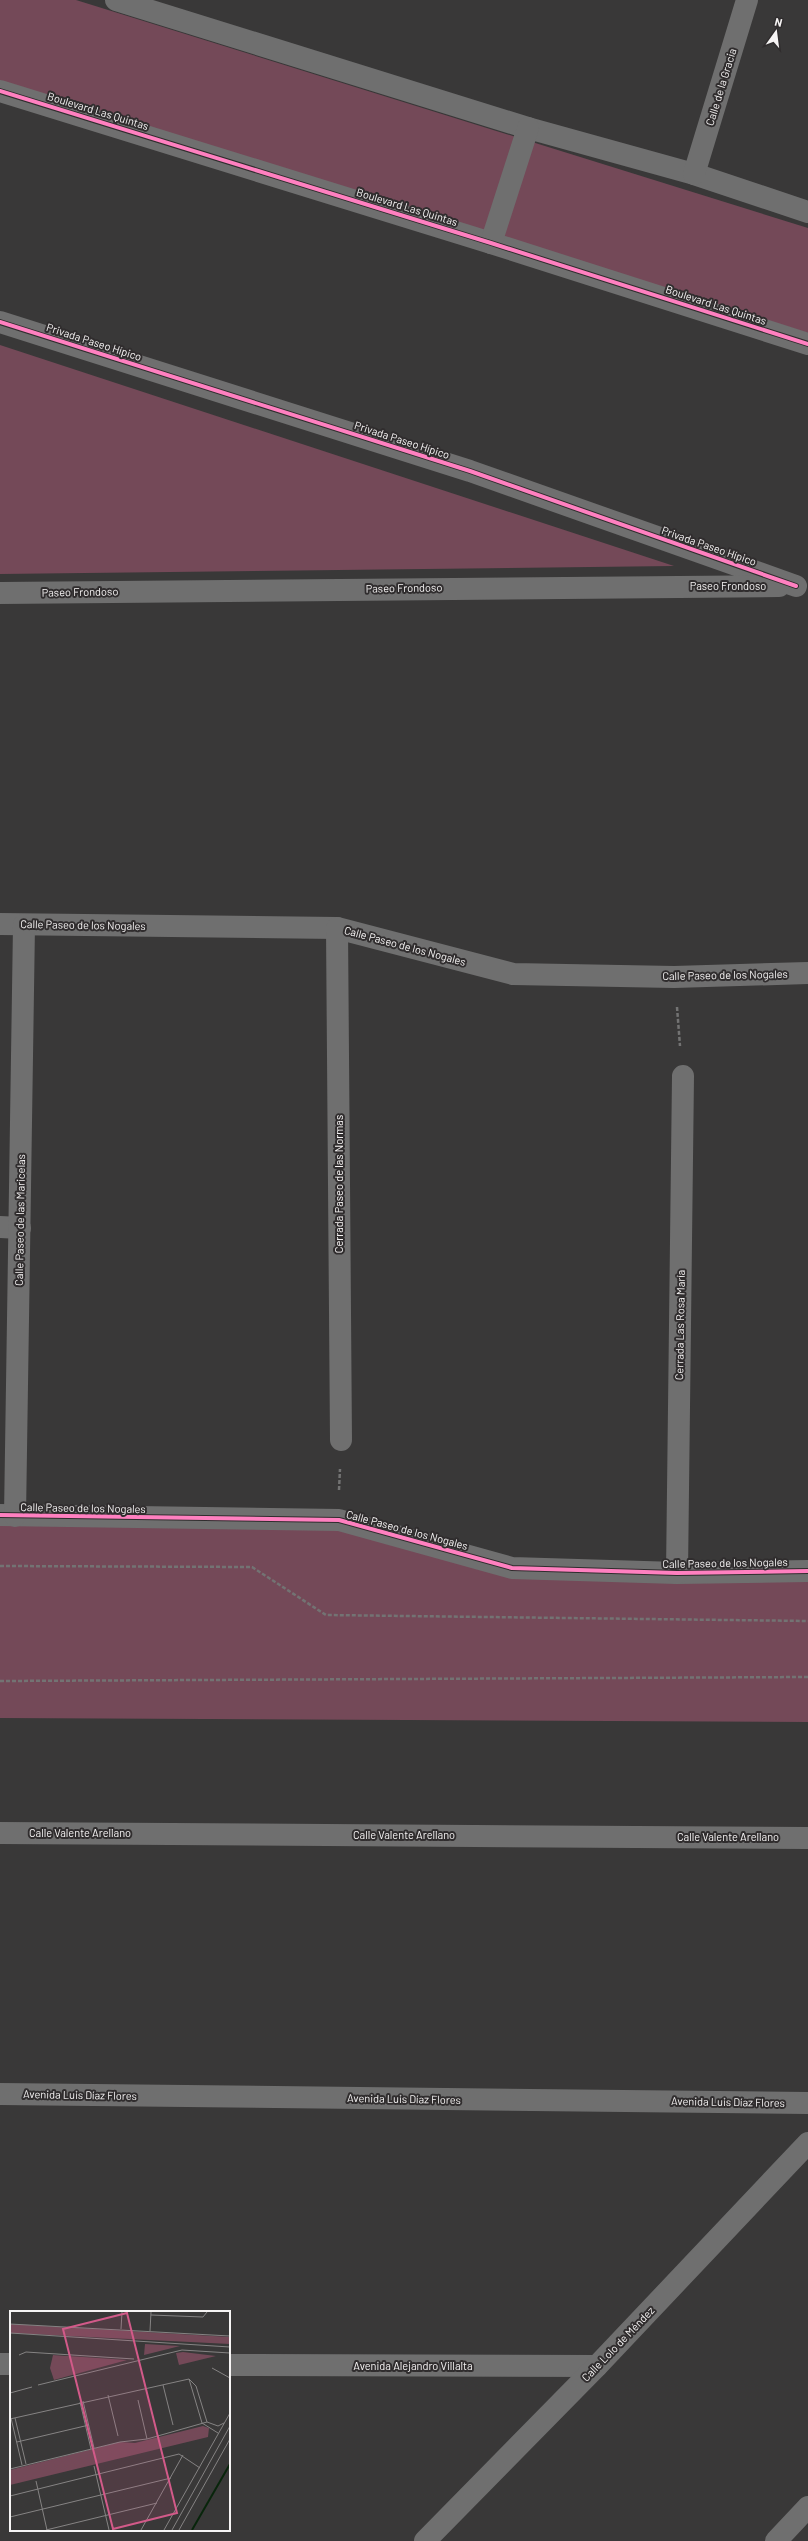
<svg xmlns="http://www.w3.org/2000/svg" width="808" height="2541" viewBox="0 0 808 2541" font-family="Barlow,sans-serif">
<rect width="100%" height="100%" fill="#393838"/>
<g fill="#744958">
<path d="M0,0H76L808,228V333L0,82Z"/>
<path d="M0,345L674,566L0,574Z"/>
<path d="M0,1523L340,1527L515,1576H808V1722L0,1718Z"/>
</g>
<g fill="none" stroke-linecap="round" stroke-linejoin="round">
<g stroke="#737373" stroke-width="2.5" stroke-dasharray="4 2" stroke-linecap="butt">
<path d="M677,1007L680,1046"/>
<path d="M339,1490L340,1469"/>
<path d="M0,1566L252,1567L326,1615L808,1621"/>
<path d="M0,1681L808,1677"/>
</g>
<g stroke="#6f6f6f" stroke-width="22">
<path d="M116,0L528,128L694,174L808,212"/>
<path d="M0,91L491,243L808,344"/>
<path d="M694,174L747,0"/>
<path d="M491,243L528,128"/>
<path d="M0,322L470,471L796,586"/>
<path d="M0,593L779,586"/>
<path d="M0,924L337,928L513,974L674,977L808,973"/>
<path d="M337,928L341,1440"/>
<path d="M0,1227L20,1228"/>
<path d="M0,1515L339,1520L512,1568L677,1573L808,1571"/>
<path d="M15,1516L24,925"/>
<path d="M677,1573L683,1076"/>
<path d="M0,1833L808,1838"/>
<path d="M0,2094L808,2103"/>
<path d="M0,2364H11"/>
<path d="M229,2365L597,2366"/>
<path d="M425,2541L597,2366L808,2143"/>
<path d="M776,2541L808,2507"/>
</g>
<g stroke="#302d2e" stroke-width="6">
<g id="cycleway">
<path d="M0,91L491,243L808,344"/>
<path d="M0,322L470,471L796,586"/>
<path d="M0,1515L339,1520L512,1568L677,1573L808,1571"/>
</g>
</g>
<use href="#cycleway" stroke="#ff80c0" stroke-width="4"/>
</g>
<g text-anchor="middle" stroke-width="4" stroke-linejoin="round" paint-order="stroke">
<g font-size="11" fill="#f6f4f4" stroke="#302d2e">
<text transform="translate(721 87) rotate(-73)" y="4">Calle de la Gracia</text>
<text transform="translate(98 111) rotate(17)" y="4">Boulevard Las Quintas</text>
<text transform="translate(407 207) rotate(17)" y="4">Boulevard Las Quintas</text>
<text transform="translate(716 305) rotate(18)" y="4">Boulevard Las Quintas</text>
<text transform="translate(94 342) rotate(18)" y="4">Privada Paseo Hípico</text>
<text transform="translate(402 440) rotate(18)" y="4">Privada Paseo Hípico</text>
<text transform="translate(709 546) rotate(19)" y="4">Privada Paseo Hípico</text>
<text x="728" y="590">Paseo Frondoso</text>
<text transform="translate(404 588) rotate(-1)" y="4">Paseo Frondoso</text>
<text transform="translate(80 592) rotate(-1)" y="4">Paseo Frondoso</text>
<text transform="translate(83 925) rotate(1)" y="4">Calle Paseo de los Nogales</text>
<text transform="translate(405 946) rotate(15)" y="4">Calle Paseo de los Nogales</text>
<text transform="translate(725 975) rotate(-1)" y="4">Calle Paseo de los Nogales</text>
<text transform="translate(339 1184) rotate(-90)" y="4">Cerrada Paseo de las Normas</text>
<text transform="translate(20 1220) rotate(-89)" y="4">Calle Paseo de las Maricelas</text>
<text transform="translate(680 1325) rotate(-89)" y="4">Cerrada Las Rosa María</text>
<text transform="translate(83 1508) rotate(1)" y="4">Calle Paseo de los Nogales</text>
<text transform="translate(407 1530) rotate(15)" y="4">Calle Paseo de los Nogales</text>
<text transform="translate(725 1563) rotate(-1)" y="4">Calle Paseo de los Nogales</text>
<text x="80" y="1837">Calle Valente Arellano</text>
<text x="404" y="1839">Calle Valente Arellano</text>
<text x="728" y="1841">Calle Valente Arellano</text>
<text transform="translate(80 2095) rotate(1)" y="4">Avenida Luis Díaz Flores</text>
<text transform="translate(404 2099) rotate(1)" y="4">Avenida Luis Díaz Flores</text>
<text transform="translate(728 2102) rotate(1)" y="4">Avenida Luis Díaz Flores</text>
<text transform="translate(618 2344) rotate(-46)" y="4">Calle Lolo de Méndez</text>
<text x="413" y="2370">Avenida Alejandro Villalta</text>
</g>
</g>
<g transform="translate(10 2311)">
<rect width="220" height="220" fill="#393838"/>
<path d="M0,13L220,26V33L0,22ZM135,33L170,35L134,44ZM173,41L206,45L169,54L166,42ZM43,44L117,49L44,69L40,57ZM193,115L199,117L198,126L0,174V159L110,131L125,132Z" fill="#744958"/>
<path fill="none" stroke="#08250b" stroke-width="2" d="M182,219L220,153"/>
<path fill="none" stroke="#858383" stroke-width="1" d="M141,4L193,6L197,1M0,13L220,25M111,18L112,1M140,20L141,1M0,22L220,36M9,44L16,41L124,48M202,57L220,67M179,68L192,112L208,122M28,74L172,39L220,42M153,74L163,114M0,82L22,76M98,84L108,125M128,89L137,128M73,90L84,137M70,91L81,138M1,107L12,154M5,107L16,153M0,108L179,68L186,75L197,111L208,115L214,112M7,131L79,114M84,155L99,219M0,158L110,131L137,128L197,111M26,170L37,219M0,185L169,143L190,157M0,206L161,167M36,219L147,192M131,219L173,144M154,219L220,102M162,219L220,115M169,219L220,128"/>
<path fill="#d25a89" fill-opacity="0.15" stroke="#d25a89" stroke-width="2" d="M117,2L167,202L103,218L53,18Z"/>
<rect width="220" height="220" fill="none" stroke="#f6f4f4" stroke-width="2"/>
</g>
<g transform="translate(776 32) rotate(14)" stroke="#302d2e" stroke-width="3" paint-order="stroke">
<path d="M0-3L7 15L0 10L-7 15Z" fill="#f6f4f4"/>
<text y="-6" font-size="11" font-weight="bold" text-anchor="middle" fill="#f6f4f4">N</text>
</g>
</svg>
